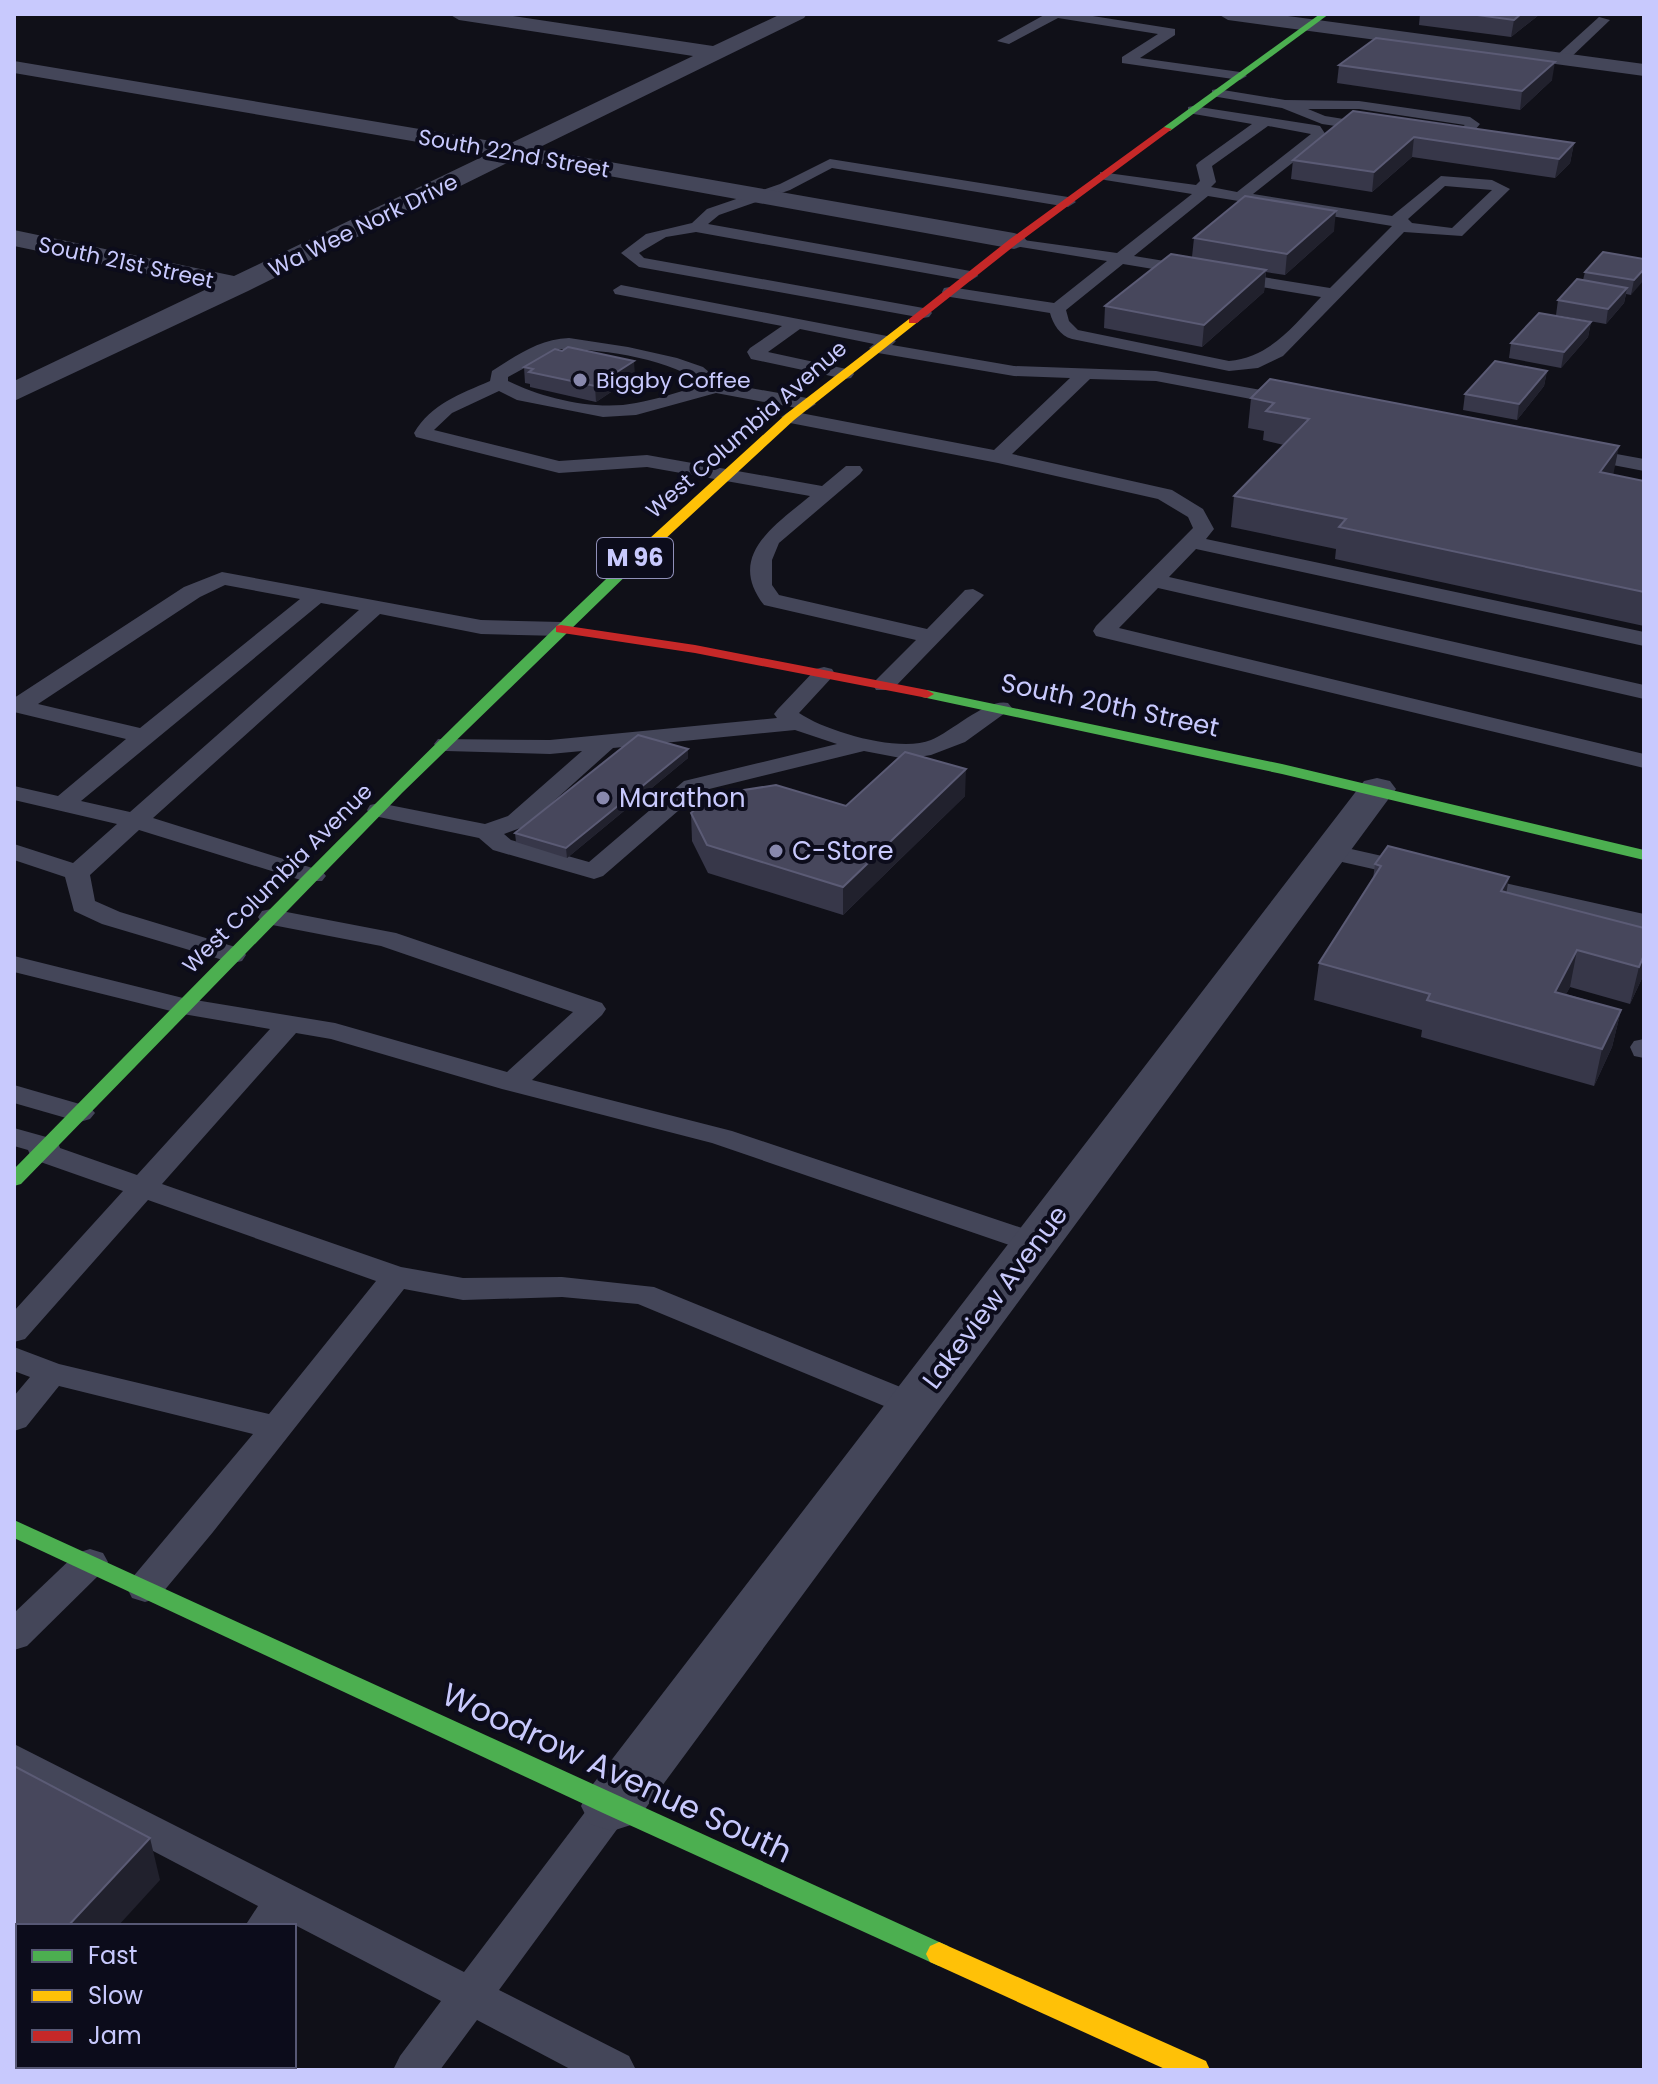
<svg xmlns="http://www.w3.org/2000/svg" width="1658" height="2084" viewBox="0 0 1658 2084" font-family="Poppins,sans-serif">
<rect width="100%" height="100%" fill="#101018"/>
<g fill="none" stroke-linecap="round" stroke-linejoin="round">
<g fill="#444659" fill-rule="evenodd">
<path d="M1046,14H1080L1175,29V35L1140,58L1240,72L1247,76L1240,80L1122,63V57L1158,34L1058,18L1009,44L997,41Z"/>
<path d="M1599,17L1610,20L1566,62H1556V56Z"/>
<path d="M1217,89L1285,100L1359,101L1470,117L1480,124C1469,139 1441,148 1426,136L1428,133L1454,131L1465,125L1359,109H1308L1325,116L1381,125V131L1376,132L1322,124L1282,108L1212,96V90Z"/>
<path d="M1193,106L1315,125L1320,126L1326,135L1324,138L1253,194L1392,216L1441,176L1492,180L1510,189L1462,236L1404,232L1283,356L1258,368L1229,371L1072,339C1060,336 1053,324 1050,313L944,296L942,292L944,288L950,287L1054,303L1107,261L1014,246L1006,241L1008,238L1117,253L1192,194L1105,180L1100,178V172L1196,185L1200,181L1196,165L1199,162L1252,124L1188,113V107ZM1268,126L1311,134L1237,192L1211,187L1216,182L1212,166ZM1445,186L1492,190L1452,228L1412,223L1408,219ZM1208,196L1392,226L1330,288L1134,256ZM1123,264L1321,297C1293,326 1271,357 1229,361L1078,330L1069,321L1066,310Z"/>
<path d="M830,159L1068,197L1076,202L1068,207L832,168L790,190L719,215L708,224L976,272L978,276L970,281L696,232L666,237L639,253L644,258L929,309L932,313L929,317L923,318L639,267L621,253L646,234L692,223L707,209L780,184Z"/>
<path d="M621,285L887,336L896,341L892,345L1014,366L1156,371L1300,397L1302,401L1293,407L1156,381L1090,379L1012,454L1172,490L1203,509L1214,529L1206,539L1644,632V646L1196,549L1169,577L1644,685V699L1158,588L1119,628L1644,754V768L1096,636L1093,631L1096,626L1193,528L1188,517L1158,499L998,463L790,423L781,417L790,411L994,450L1070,378L1014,376L878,353L869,348L874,344L800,329L768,352L851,370L854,374L851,378L845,379L751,359L747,352L750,348L782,326L615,294L613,290Z"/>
<path d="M569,338L628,347L677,358L703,367L722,383L807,398L816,404L807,410L716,393L636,415L603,417L517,400L499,391L452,413L434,430L559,461L647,455L822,486L846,466H860L863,470L860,474L779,543L772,560V585L779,595L927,629L965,590L973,589L984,595L892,690H876L873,685L876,680L916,640L764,605C726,556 774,526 810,496L647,467L559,473L416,437L414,433C431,404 460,394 490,381L492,371C516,356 539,339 569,338ZM559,349C597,348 675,359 703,385C681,391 659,399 636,403C597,411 544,399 508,381V377Z"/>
<path d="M1578,447L1644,459V471L1571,457L1568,453Z"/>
<path d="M222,572L481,620L561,622L572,629L561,636L481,634L380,614L153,818L322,871L326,876L322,881H304L139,830L90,875L95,901L120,912L242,949L246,955L242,961L233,963L102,924L74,911L65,877L14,860V844L73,863L117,824L14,800V786L58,796L126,739L14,712V698L184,587ZM225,585L300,599L140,728L38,704L200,597ZM321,603L359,610L130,812L81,801Z"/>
<path d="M824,667L832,669L835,674L799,713C827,732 900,753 931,740C953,731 987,698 1008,703L1012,708L965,742L931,755L906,759L864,751L701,791L603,876L594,879L493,850L479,838L379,817L370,815L367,810L370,805L379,803L485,824L508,816L582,751L550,754L446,751L438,749L434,744L438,739L550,740L777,718L774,714L778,709L816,669ZM795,730L837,744L684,781L589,862L511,840L504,834L526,826L613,748Z"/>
<path d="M1329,844L1422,865L1426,870L1422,875L1413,878L1320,857L1316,852L1320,847Z"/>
<path d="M1469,875L1644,914V930L1460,888L1456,883L1460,878Z"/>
<path d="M271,909L396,933L602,1003L606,1009L602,1015L532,1080L732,1131L1046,1236L1050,1243L1046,1250L1035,1253L1024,1250L712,1143L502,1089L331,1039L296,1033L162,1184L401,1267L463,1278L562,1277L654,1287L925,1397L930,1405L925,1413L913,1417L901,1413L638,1304L562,1297L463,1300L404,1289L213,1532L158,1598L145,1602L132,1598L127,1588L132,1578L253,1434L59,1386L26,1427L14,1431V1396L30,1377L14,1371V1347L59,1364L269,1414L376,1281L148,1200L25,1339L14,1342V1311L123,1191L32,1159L28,1150L14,1146V1128L57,1140L60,1148L137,1175L270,1029L183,1014L14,972V956L183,998L335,1023L507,1072L573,1012L381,946L262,923L258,917L262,911Z"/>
<path d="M1644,1039V1058L1634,1056L1630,1047L1634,1041Z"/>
<path d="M14,1085L90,1107L95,1113L90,1119L80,1122L14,1103Z"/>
<path d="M90,1549L103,1553L108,1562L103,1571L27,1646L14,1650V1613L77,1553Z"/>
<path d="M14,1744L464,1972L598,1795L612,1790L626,1795L632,1806L626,1817L499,1990L629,2056L636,2070H572L477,2020L440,2070H393L400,2056L441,2001L293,1924L245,1926L258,1906L14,1778Z"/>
<path d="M126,2066H172L170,2070H124Z"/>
</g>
<g fill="#444659" fill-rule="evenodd">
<path d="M449,14H499L713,46L781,14H807L804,18L536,149L1014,233L1023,236L1027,241L1023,246L1014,249L515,159L248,291L14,401V381L211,287L14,246V230L234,276L488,154L14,73V61L509,144L693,56L459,20Z"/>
<path d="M1218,14H1273L1644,64V76L1228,20Z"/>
<path d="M1377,778L1390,781L1396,789L1390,797L634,1824L612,1831L590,1824L581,1806L590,1788L1364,781Z"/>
</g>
<g fill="#4caf50" fill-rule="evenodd">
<path d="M1320,14H1329L1170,131H1164V127Z"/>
<path d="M632,558L637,559V565L402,793L21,1184L14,1186V1169C216,963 418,757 627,559Z"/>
<path d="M927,690L1282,764L1644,850V860L1282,774L922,697L920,694Z"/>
<path d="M14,1520L948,1946L952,1954L948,1962L939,1966L930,1962L603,1813L14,1538Z"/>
</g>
<g fill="#ffc107" fill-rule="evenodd">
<path d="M909,319L919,321L794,420L637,565H627V559L786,414Z"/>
<path d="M939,1942L1206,2061L1210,2070H1167L930,1962L926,1954L930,1946Z"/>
</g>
<g fill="#c62828" fill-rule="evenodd">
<path d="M1164,127L1172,129L1018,243L917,323H909V319L1010,239Z"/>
<path d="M561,625L695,645L927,690L934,694L927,698L695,653L556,632V626Z"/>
</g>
</g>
<g fill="#373749">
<path d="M1420,14H1540L1511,37L1419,25Z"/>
<path d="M1339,65L1552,80L1520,110L1337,83Z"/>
<path d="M1353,111L1574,143L1570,163L1555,178L1412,157L1372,192L1291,179L1293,160Z"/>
<path d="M1334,231L1285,275L1266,272L1264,292L1202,347L1104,328L1105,306L1192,257L1194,238Z"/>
<path d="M1644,259L1631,295L1626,294L1624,303L1606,324L1556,315L1558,300L1583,280L1585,272Z"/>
<path d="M1591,322L1588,337L1561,368L1509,358L1511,343Z"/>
<path d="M524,367L635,376L596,402L530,387V384L525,383Z"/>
<path d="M1547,371L1544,386L1517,420L1463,410L1465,394Z"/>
<path d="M1251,398L1644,481V626L1335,559L1336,549L1231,527L1234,496L1284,445L1263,440L1264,431L1248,428Z"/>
<path d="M688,749V758L567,858L516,842L515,833Z"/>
<path d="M965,796L843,915L708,873L692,841L691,813L846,806Z"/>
<path d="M1375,864L1506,893L1644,928V974L1630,1004L1570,987L1566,994L1621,1010L1612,1047L1594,1086L1421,1037L1422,1030L1314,1000L1319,963L1373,879Z"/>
</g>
<g fill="#21212d">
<path d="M1521,14H1540L1511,37L1514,20Z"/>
<path d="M1555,62L1552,80L1520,110L1522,91Z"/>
<path d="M1414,137L1412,157L1372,192L1374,172Z"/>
<path d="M1574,143L1570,163L1555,178L1559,159Z"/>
<path d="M1336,211L1334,231L1285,275L1287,254Z"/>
<path d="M1644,269V280L1631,295L1634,280Z"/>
<path d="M1266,270L1264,292L1202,347L1204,325Z"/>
<path d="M1627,288L1624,303L1606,324L1608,309Z"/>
<path d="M1591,322L1588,337L1561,368L1564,352Z"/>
<path d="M634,361L635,376L596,402L595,386Z"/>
<path d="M1547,371L1544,386L1517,420L1519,404Z"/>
<path d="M1619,446L1613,476L1600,472Z"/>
<path d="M688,749V758L567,858L566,848Z"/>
<path d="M966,769L965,796L843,915V887Z"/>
<path d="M1509,877L1503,913L1501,891Z"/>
<path d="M1577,950L1570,987L1548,1029L1555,992Z"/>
<path d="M1644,955V974L1630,1004L1639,967Z"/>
<path d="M1621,1010L1612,1047L1594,1086L1602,1049Z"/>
<path d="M150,1838L160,1880L118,1926H68Z"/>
<path d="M18,1980V2035L14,2040V1984Z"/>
</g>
<g fill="#47475c" stroke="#5b5b75" stroke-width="2">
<path d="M1470,14H1521L1514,20Z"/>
<path d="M1376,38L1555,62L1522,91L1339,65Z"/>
<path d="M1353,111L1574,143L1559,159L1414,137L1374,172L1293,160Z"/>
<path d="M1245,196L1336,211L1287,254L1194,238Z"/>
<path d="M1603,252L1644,259V269L1634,280L1585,272Z"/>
<path d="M1171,254L1266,270L1204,325L1105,306Z"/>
<path d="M1577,279L1627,288L1608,309L1558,300Z"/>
<path d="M1539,313L1591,322L1564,352L1511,343Z"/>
<path d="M568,347L634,361L595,386L529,372L533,369L524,367L555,349L562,351Z"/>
<path d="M1495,361L1547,371L1519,404L1465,394Z"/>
<path d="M1270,379L1619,446L1600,472L1644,481V592L1339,527L1346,519L1234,496L1309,419L1266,411L1274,403L1251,398Z"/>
<path d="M638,735L688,749L566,848L515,833Z"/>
<path d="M905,752L966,769L843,887L707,845L691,813L712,795L776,785L846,806Z"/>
<path d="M1388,846L1509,877L1501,891L1644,928V955L1639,967L1577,950L1555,992L1621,1010L1602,1049L1427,1000L1430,994L1319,963L1381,866L1375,864Z"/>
<path d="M14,1766L150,1838L68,1926H18V1980L14,1984Z"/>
</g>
<g fill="#8888ad" stroke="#0c0c1b" stroke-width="3">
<circle cx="580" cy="380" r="8"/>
<circle cx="603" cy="798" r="8"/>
<circle cx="776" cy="851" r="8"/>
</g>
<g text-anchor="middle" stroke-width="8" stroke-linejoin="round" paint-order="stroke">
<g font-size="22" fill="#c8c9fd" stroke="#0c0c1b">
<text transform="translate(514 153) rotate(10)" y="8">South 22nd Street</text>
<text transform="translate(363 225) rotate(-26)" y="8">Wa Wee Nork Drive</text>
<text transform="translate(126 262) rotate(12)" y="8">South 21st Street</text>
<text transform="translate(746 429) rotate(-41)" y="8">West Columbia Avenue</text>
<text transform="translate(277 878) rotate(-45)" y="8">West Columbia Avenue</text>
</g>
<g font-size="22" fill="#c8c9fd" stroke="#0c0c1b" text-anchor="start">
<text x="596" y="388">Biggby Coffee</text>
</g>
<rect fill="#0c0c1b" stroke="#9090b9" stroke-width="2" x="597" y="538" width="76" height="40" rx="6"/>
<g font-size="24" font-weight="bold" fill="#c8c9fd">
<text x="635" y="566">M 96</text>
</g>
<g font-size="26" fill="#c8c9fd" stroke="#0c0c1b">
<text transform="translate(1110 705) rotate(12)" y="9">South 20th Street</text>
<text transform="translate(995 1297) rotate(-53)" y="9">Lakeview Avenue</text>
</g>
<g font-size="26" fill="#c8c9fd" stroke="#0c0c1b" text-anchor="start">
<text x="619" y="807">Marathon</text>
<text x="792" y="860">C-Store</text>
</g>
<g font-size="32" fill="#c8c9fd" stroke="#0c0c1b">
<text transform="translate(617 1773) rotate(25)" y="11">Woodrow Avenue South</text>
</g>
</g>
<rect width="1658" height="2084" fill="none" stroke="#c8c9fd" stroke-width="32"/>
<rect x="16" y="1924" width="280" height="144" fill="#0c0c1b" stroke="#575875" stroke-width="2"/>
<rect x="32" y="1950" width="40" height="12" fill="#4caf50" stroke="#575875" stroke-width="2"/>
<text x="88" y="1964" font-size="24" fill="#c8c9fd">Fast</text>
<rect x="32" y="1990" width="40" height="12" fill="#ffc107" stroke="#575875" stroke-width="2"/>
<text x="88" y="2004" font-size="24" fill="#c8c9fd">Slow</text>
<rect x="32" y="2030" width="40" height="12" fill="#c62828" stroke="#575875" stroke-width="2"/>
<text x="88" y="2044" font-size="24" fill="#c8c9fd">Jam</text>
</svg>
